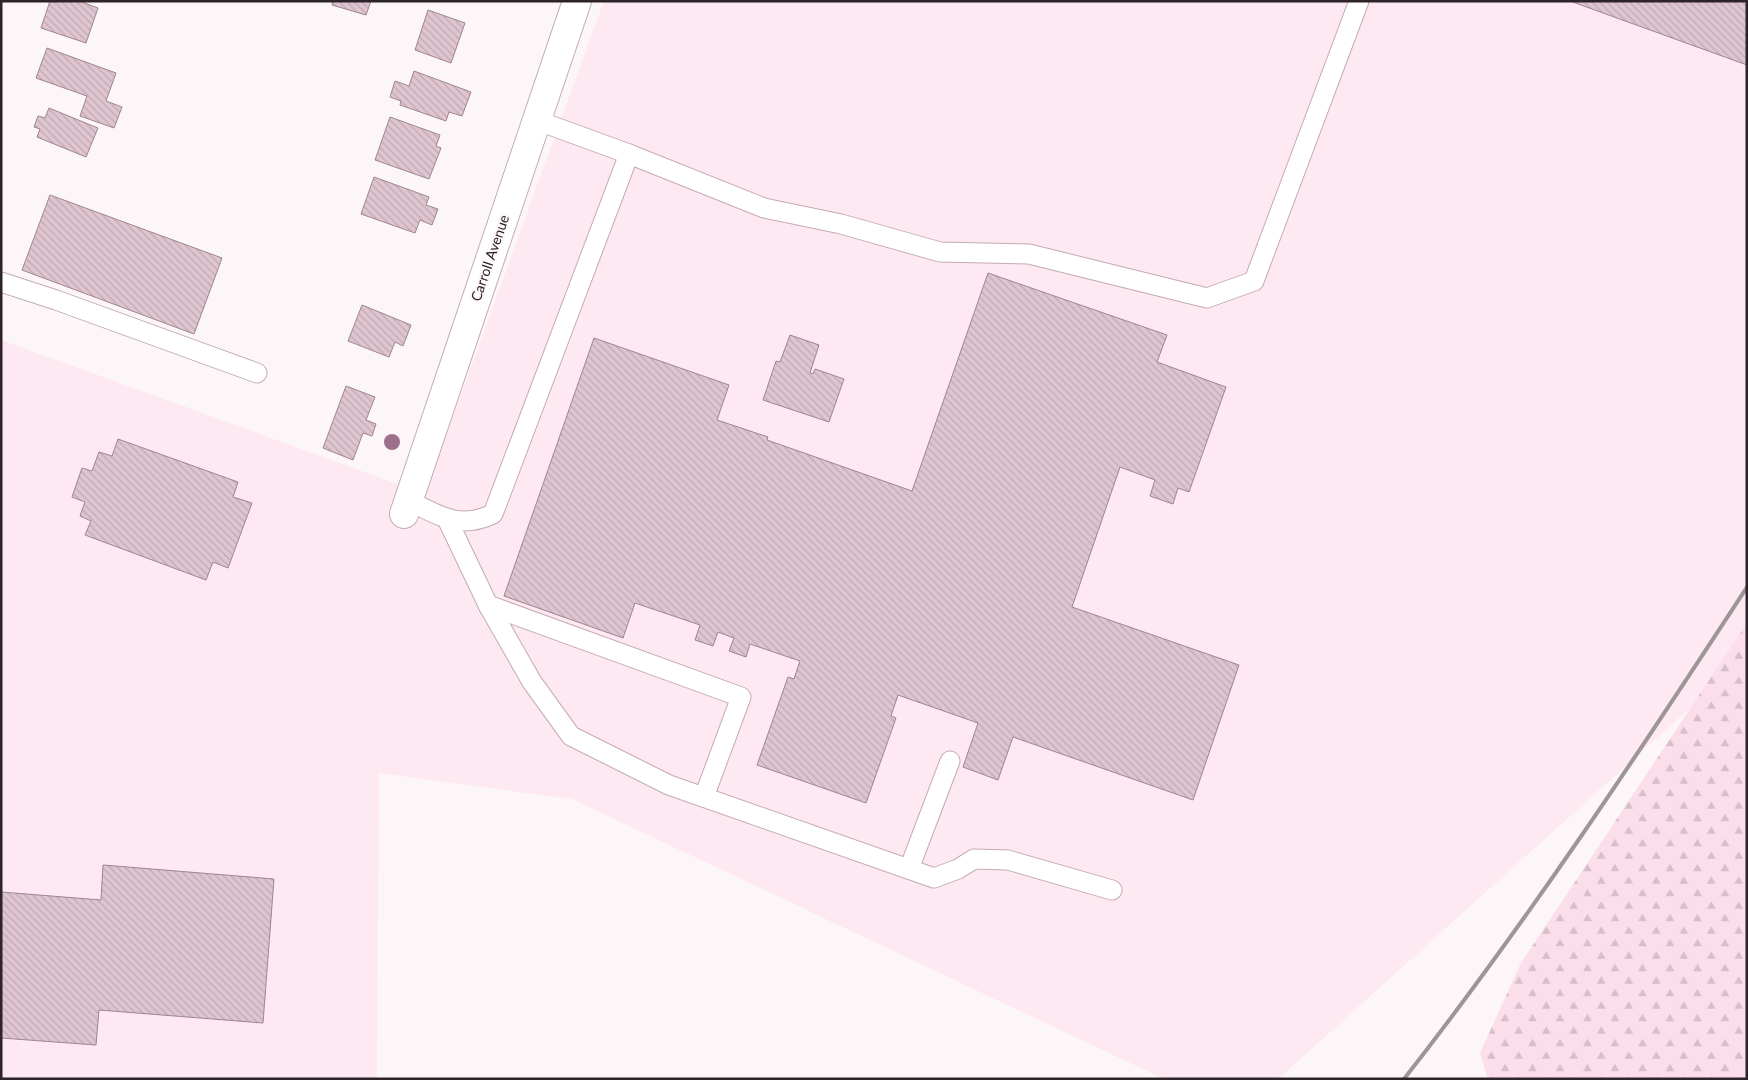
<svg xmlns="http://www.w3.org/2000/svg" width="1748" height="1080" viewBox="0 0 1748 1080" font-family="Lato,sans-serif">
<defs>
<pattern id="forest-firs" width="22" height="20" patternUnits="userSpaceOnUse" patternTransform="scale(1.25)"><rect width="22" height="20" fill="#fbdeea"/><path d="M5 1l3.5 6h-7zM16 11l3.5 6h-7z" fill="#d7bec9"/></pattern>
<pattern id="building-back-hatch" width="6" height="6" patternUnits="userSpaceOnUse" patternTransform="scale(1.25)"><rect width="6" height="6" fill="#dfc5d0"/><path d="M-1 5l2 2M0 0l6 6M5-1l2 2" fill="none" stroke="#c0a9b3"/></pattern>
</defs>
<rect width="100%" height="100%" fill="#fcf6f8"/>
<path fill="#fee8f1" d="M604,1H1747V657L1278,1079H1164L572,799L379,773L377,1079H1V340L425,494Z"/>
<path fill="url(#forest-firs)" d="M1747,623V1079H1488L1480,1053L1521,963Z"/>
<g fill="url(#building-back-hatch)" stroke="#9e858f">
<path d="M50,1H79L98,8L86,43L41,28Z"/>
<path d="M333,1H371L366,15L332,5Z"/>
<path d="M1570,1H1747V65Z"/>
<path d="M428,10L465,23L451,63L415,50Z"/>
<path d="M47,48L116,73L106,101L122,107L114,128L80,116L87,96L36,78Z"/>
<path d="M414,71L471,92L462,116L449,112L446,121L400,105L401,101L390,97L395,81L409,86Z"/>
<path d="M49,108L98,128L86,157L37,137L40,129L34,127L38,116L45,118Z"/>
<path d="M390,117L440,135L436,146L441,148L429,179L375,160Z"/>
<path d="M374,177L429,197L426,205L438,209L432,225L420,220L415,233L361,214Z"/>
<path d="M50,195L222,258L194,334L22,270Z"/>
<path d="M988,273L1167,335L1157,362L1226,387L1189,492L1178,488L1173,504L1150,496L1155,480L1120,467L1072,607L1239,665L1193,800L1013,737L998,780L963,767L978,723L898,695L891,716L896,718L866,803L757,765L788,677L794,679L800,661L750,644L746,657L729,651L734,638L718,632L713,646L695,640L700,625L635,603L623,638L504,596L594,338L729,385L717,420L768,437L767,440L912,491Z"/>
<path d="M362,305L411,325L403,346L395,342L389,357L348,341Z"/>
<path d="M790,335L819,345L810,373L813,374L815,369L844,379L829,422L763,400L776,361L780,362Z"/>
<path d="M346,386L375,397L366,420L376,424L372,436L363,433L353,460L323,448Z"/>
<path d="M118,439L238,482L233,497L252,503L228,568L213,562L206,580L85,535L91,521L80,516L85,502L72,497L82,468L92,471L99,452L112,456Z"/>
<path d="M103,865L274,879L263,1023L99,1010L96,1045L1,1038V892L101,900Z"/>
</g>
<g fill="none" stroke-linecap="round" stroke-linejoin="round">
<g stroke="#c4abb5" stroke-width="21">
<g id="service">
<path d="M629,154L764,208L841,224L940,252L1029,254L1207,298L1254,281L1359,1"/>
<path d="M1,282L56,300L257,373"/>
<path d="M409,501C440,516 459,530 493,514L629,154L536,120"/>
<path d="M448,521L488,605L532,682L571,736L669,785L934,878L958,869L974,859L1008,860L1112,890"/>
<path d="M488,605L741,697L704,797"/>
<path d="M909,869L950,761"/>
</g>
</g>
<g stroke="#c4abb5" stroke-width="30">
<path id="minor" d="M404,514L577,1"/>
</g>
<use href="#service" stroke="#fff" stroke-width="19"/>
<use href="#minor" stroke="#fff" stroke-width="28"/>
<path stroke="#9d9598" stroke-width="4" d="M1404,1079C1527,922 1638,754 1747,587"/>
</g>
<circle fill="#9d6f8a" cx="392" cy="442" r="8"/>
<g text-anchor="middle" stroke-width="4" stroke-linejoin="round" paint-order="stroke">
<g font-size="14" fill="#2d2328" stroke="#fcf6f8">
<text transform="translate(490 258) rotate(-71)" y="5">Carroll Avenue</text>
</g>
</g>
<rect width="1748" height="1080" fill="none" stroke="#2d2328" stroke-width="5"/>
</svg>
